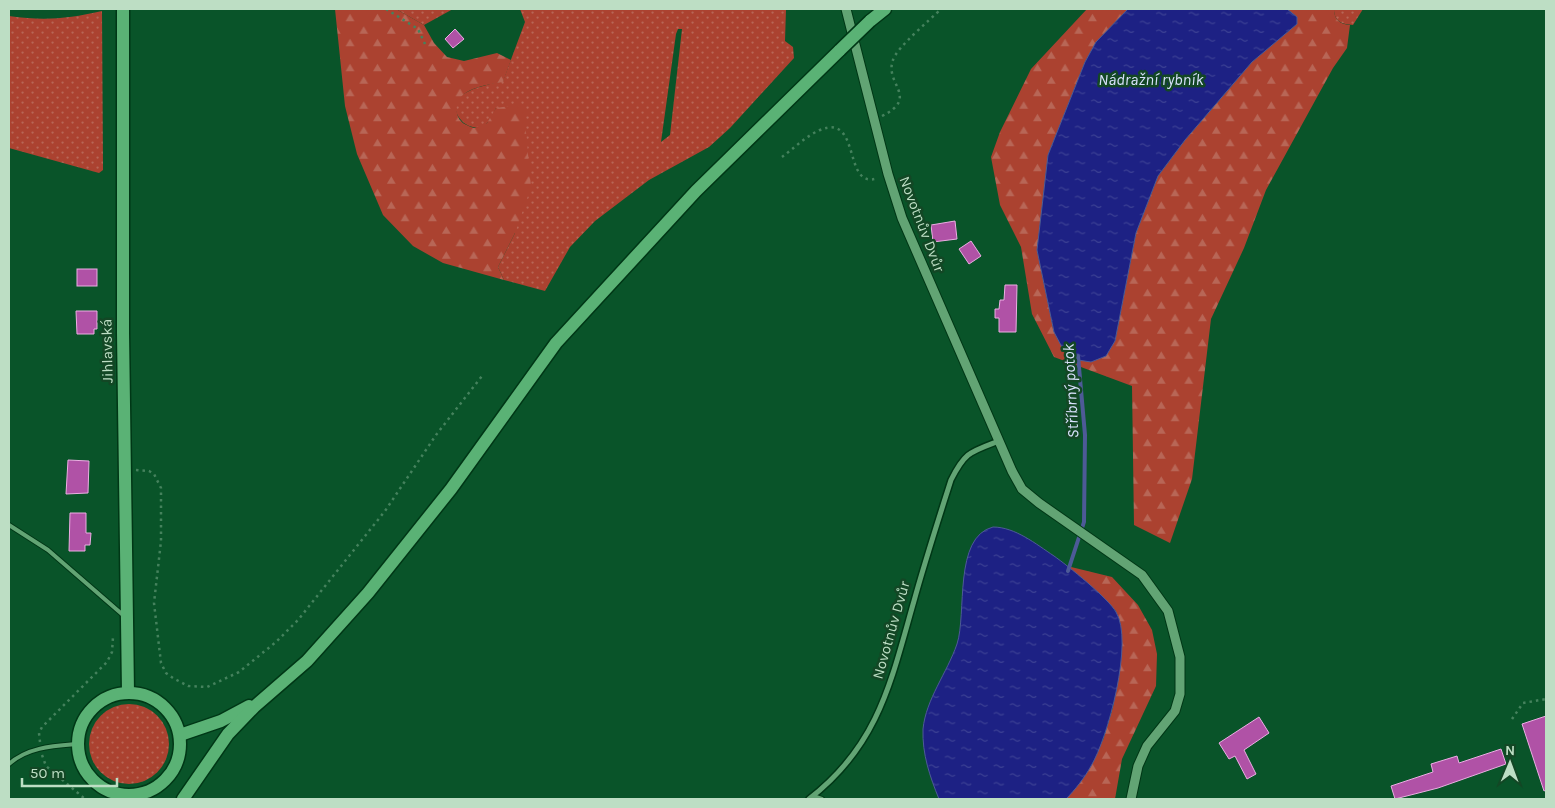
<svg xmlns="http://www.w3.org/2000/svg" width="1555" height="808" viewBox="0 0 1555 808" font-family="Karla,sans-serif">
<defs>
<pattern id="grass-dots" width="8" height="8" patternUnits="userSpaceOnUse" patternTransform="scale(1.25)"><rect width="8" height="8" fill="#ab4230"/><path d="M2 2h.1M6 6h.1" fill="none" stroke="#b86656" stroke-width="1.8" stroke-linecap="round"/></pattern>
<pattern id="forest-firs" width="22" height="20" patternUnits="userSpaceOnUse" patternTransform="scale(1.25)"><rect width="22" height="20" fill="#ab4230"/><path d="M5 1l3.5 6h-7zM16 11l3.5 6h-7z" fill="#b86656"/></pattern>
<pattern id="water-ripples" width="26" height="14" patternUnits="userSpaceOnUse" patternTransform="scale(1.25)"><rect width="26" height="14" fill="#1d2184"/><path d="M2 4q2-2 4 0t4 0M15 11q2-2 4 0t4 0" fill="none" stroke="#3c4194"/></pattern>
</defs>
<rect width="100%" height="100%" fill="#095429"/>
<g fill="url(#grass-dots)" fill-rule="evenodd">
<path d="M396,9H453L424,25Z"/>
<path d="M520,9H786L785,41L793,47L794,58L730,128L709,147L649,180L595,221L570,247L545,291L504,280L498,267L515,233L496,108C494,113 491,118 488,122C470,140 443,108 462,95C474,87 490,84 503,81L525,22ZM678,29H682L670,135L661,142L676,34Z"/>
<path d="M1334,9H1363L1353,25C1342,24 1334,22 1334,9Z"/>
<path d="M102,11L103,170L99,173L9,148V16C44,21 67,19 102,11Z"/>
<circle cx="129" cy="744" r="40"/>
</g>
<g fill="url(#forest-firs)">
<path d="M335,9H396L424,25L434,43L447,57L464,61L497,53L511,60L503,82C486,85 452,89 457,113C459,123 466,125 474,128L487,123L496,108L517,105L524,110L531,187L515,233L498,267L504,280L443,263L413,246L383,215L357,154L345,106Z"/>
<path d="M1087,9H1128L1096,42L1085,62L1048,155L1037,250L1054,332L1115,341L1136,233L1158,176L1185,140L1252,62L1297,24V17L1287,9H1334C1334,20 1340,24 1350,25L1347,48L1333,68L1266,190L1244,248L1211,319L1192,479L1170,543L1134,525L1132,386L1054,357L1032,314L1021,247L1000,205L991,157L1000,132L1031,69Z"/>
<path d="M1067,566L1112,577L1138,605L1152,630L1157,654L1156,686L1122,759L1115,799H1066L1103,740L1113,707L1120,663L1116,611Z"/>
</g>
<g fill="url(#water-ripples)" stroke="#4d5a97">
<path d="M1128,9H1287L1297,17V24L1252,62L1185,140L1158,176L1136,233L1115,341L1106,356L1091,362L1078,360L1064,351L1054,332L1037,250L1048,155L1085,62L1096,42Z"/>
<path d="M993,527C1015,527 1036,544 1054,556C1067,565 1109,599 1116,612C1134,641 1108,738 1091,766C1085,777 1075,790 1066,799H939C930,777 922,754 923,729C926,699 947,673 957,644C967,614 953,537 993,527Z"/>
</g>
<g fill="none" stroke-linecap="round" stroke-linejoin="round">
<path stroke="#4d5a97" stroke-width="4" d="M1068,571L1084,522L1085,435L1078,356"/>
</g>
<g fill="#b052a6" stroke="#ecaee3">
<path d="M455,29L464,39L453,48L445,39Z"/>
<path d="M955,221L957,239L933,242L931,225Z"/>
<path d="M971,241L981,256L969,264L959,249Z"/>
<rect x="77" y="269" width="20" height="17"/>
<path d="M1005,285H1017L1016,332H999V318H995V309H999L1000,300H1004Z"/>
<path d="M76,311H97V329H94V334H77Z"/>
<path d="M68,460L89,461L88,493L66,494Z"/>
<path d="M70,513H86V533H91L90,545H85V551H69Z"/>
<path d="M1546,716V790L1544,791L1522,724Z"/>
<path d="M1259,717L1269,733L1244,750L1256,774L1247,779L1235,756L1229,759L1219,743Z"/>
<path d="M1501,749L1506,764L1438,788L1395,799L1391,786L1433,772L1431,764L1457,756L1459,763Z"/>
</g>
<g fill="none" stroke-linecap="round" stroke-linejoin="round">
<g stroke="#003716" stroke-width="6">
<g id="service">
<path d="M9,525L48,550L123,615"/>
<path d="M9,764C28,747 53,746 78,744"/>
<path d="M813,796L822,799"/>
</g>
</g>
<g stroke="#003716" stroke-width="8">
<path id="minor" d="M809,799C879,745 891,681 914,601C925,561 938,521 951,480C965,452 970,452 999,441"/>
</g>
<g stroke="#003716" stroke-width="11">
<path id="tertiary" d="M846,9L888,174L902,218L1012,471L1022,489L1039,503L1142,575L1168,611L1180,657V694L1175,711L1147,746L1138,766L1131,799"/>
</g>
<g stroke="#003716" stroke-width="15">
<g id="primary">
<path d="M123,9V333L128,692"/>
<path d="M870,21L885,9"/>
<circle cx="129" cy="744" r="51"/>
<path d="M180,735L221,721L249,706"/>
<path d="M183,799L228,734L254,707L307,661L368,593L451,489L556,343L696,191L840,50"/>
</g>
</g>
<g stroke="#45825d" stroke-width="2.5" stroke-dasharray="2.5 4" stroke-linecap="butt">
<path d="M386,9L418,29L425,44"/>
<path d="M882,116C920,97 884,84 893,60C897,47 930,20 941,9"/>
<path d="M782,157C793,149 806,136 820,130C862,112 842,191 878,178"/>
<path d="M136,470L149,471L154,474L161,488V541L154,603L161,663L166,673L173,678L188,686L207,687L239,672L276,642L298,620L385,511L436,435L482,376"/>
<path d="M1512,719L1523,703L1546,699"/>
<path d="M40,742L39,733L42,727L107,662L112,652L113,637"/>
<path d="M42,755L46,766L85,799"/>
</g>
<use href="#service" stroke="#62a474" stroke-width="4"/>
<use href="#minor" stroke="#62a474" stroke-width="5"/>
<use href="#tertiary" stroke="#62a474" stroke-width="9"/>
<use href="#primary" stroke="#5ab275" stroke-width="12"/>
<g stroke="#003716" stroke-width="15" stroke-linecap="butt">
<path id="primary-bridge" d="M840,50L870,21"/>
</g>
<use href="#primary-bridge" stroke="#5ab275" stroke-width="12"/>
</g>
<g text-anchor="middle" stroke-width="5" stroke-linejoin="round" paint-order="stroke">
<g font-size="15" fill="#bddec4" stroke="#134725">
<text transform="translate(922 224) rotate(69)" y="5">Novotnův Dvůr</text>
<text transform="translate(107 351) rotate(-91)" y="5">Jihlavská</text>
<text transform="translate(891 630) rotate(-74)" y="5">Novotnův Dvůr</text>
</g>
<g font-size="16" font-style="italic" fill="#d9e2fd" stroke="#134725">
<text x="1151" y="85">Nádražní rybník</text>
<text transform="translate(1070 391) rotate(-93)" y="6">Stříbrný potok</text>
</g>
</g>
<rect width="1555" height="808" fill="none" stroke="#bddec4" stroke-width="20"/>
<g transform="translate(1510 763) rotate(1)" stroke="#134725" stroke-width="4" paint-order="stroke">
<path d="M0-4L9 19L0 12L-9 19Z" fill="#bddec4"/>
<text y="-8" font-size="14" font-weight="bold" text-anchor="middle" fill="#bddec4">N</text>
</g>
<path d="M22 778v8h95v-8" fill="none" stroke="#bddec4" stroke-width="2.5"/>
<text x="30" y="778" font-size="15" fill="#bddec4" stroke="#134725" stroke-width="4" paint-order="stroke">50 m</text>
</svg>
